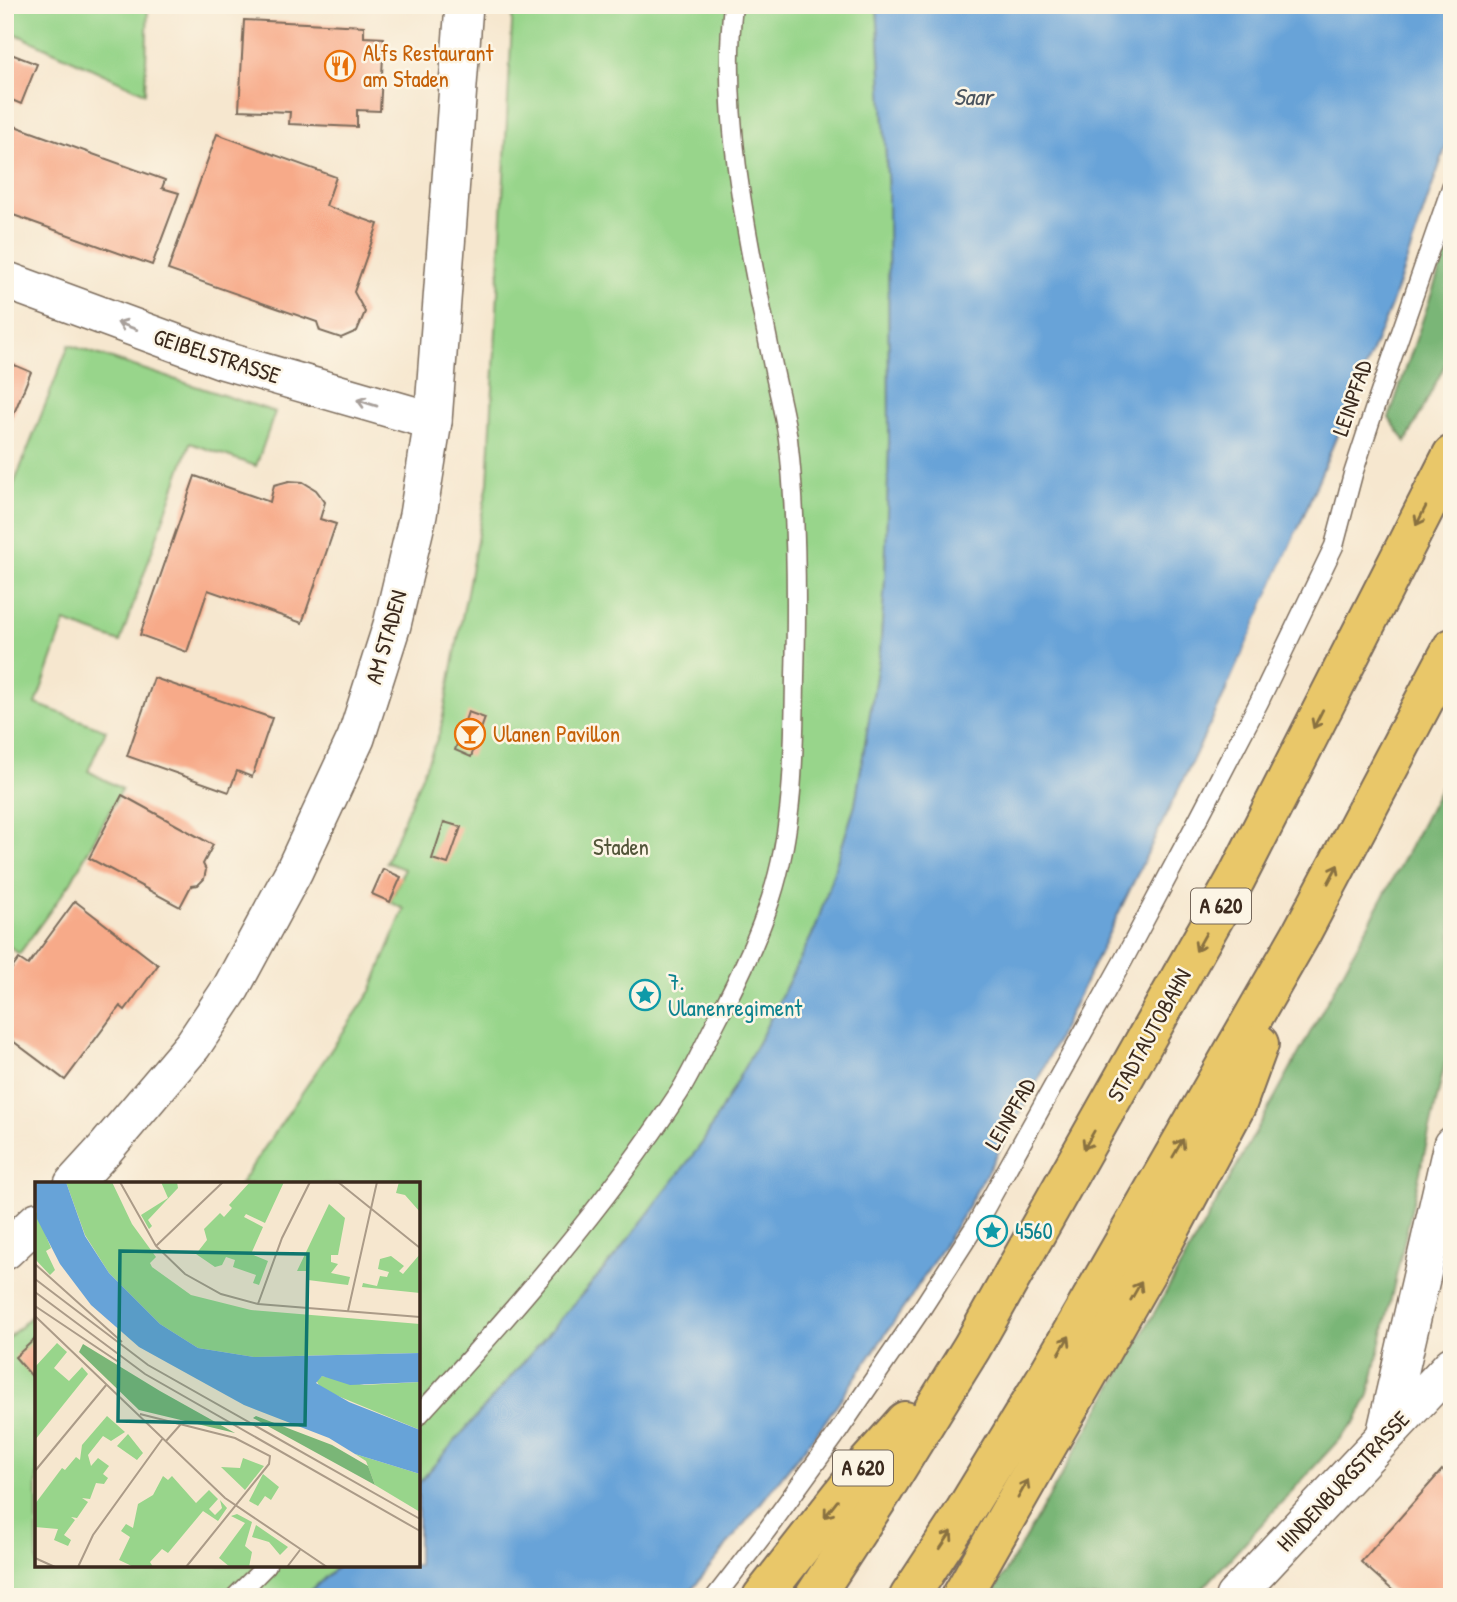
<svg xmlns="http://www.w3.org/2000/svg" width="1457" height="1602" viewBox="0 0 1457 1602" font-family="'Patrick Hand',sans-serif">
<rect width="100%" height="100%" fill="#fcf5e5"/>
<filter id="ink" filterUnits="userSpaceOnUse"><feTurbulence type="fractalNoise" baseFrequency=".0143" numOctaves="2"/><feDisplacementMap in="SourceGraphic" scale="14" xChannelSelector="R" yChannelSelector="G"/><feConvolveMatrix kernelMatrix="1 2 1 2 8 2 1 2 1" color-interpolation-filters="sRGB"/></filter>
<filter id="wash" filterUnits="userSpaceOnUse"><feTurbulence type="fractalNoise" baseFrequency=".00686" numOctaves="4" result="noise"/><feDisplacementMap in="SourceGraphic" scale="28" xChannelSelector="R" yChannelSelector="G"/><feGaussianBlur stdDeviation="1.57" result="paint"/><feColorMatrix in="noise" values="0 0 0 0 0 0 0 0 0 0 0 0 0 0 0 0 0 1.4 0 .05"/><feComposite in="paint" operator="in"/></filter>
<g filter="url(#wash)">
<rect width="100%" height="100%" fill="#f6e7cf"/>
<g fill="#98d58b" stroke="#6a8054" stroke-width="2">
<path d="M5,5H148L145,93L5,29Z"/>
<path d="M513,5H877L888,192L889,442L885,580L880,652L855,805L816,927L759,1041L703,1142L617,1254L418,1484V1184H240L371,991L404,909L390,902L404,869L386,862L440,732L488,483Z"/>
<path d="M69,345L275,412L256,466L190,443L120,642L65,622L36,704L106,730L88,771L122,789L71,882L19,954L5,943V487L12,489Z"/>
<path d="M37,1311V1565H339L304,1597H5V1341Z"/>
</g>
<g fill="#7ab677" stroke="#5a704a" stroke-width="2">
<path d="M1452,234V351L1406,442L1389,418Z"/>
<path d="M1452,766V1033L1369,1395L1356,1421L1195,1597H991C1150,1323 1306,1048 1452,766Z"/>
</g>
<path fill="#67a3d8" stroke="#51667b" stroke-width="2" d="M877,5H1452V129L1391,306L1298,529L1228,687L1030,1096L964,1213L909,1300L822,1426L686,1597H304L339,1565H418V1484L617,1254L703,1142L759,1041L816,927L855,805L880,652L885,580L889,442L888,192Z"/>
<path fill="#f6e7cf" d="M1298,529L1301,530L1231,689L1228,687Z"/>
<g id="blocks">
<g fill="#f7aa89">
<path d="M244,20L364,26V37L384,38L380,111L357,110V127L289,124L290,112L239,110Z"/>
<path d="M11,54L37,64L21,104L5,97V67Z"/>
<path d="M12,125L165,180L162,188L179,193L152,265L5,212V144Z"/>
<path d="M217,134L336,177L326,206L378,224L354,292L365,312L357,331L341,338L320,331L317,322L168,270Z"/>
<path d="M5,361L31,372L5,435Z"/>
<path d="M195,476L270,502L274,485L289,481L303,482L316,490L325,502L320,519L336,524L302,623L208,590L187,652L140,635Z"/>
<path d="M154,678L272,718L252,777L237,771L229,792L127,756Z"/>
<path d="M468,712L485,718L471,757L455,750Z"/>
<path d="M122,795L213,845L203,864L206,870L204,879L198,885L191,886L180,907L89,858Z"/>
<path d="M444,822L461,827L448,864L432,859Z"/>
<path d="M383,869L401,877L390,902L372,894Z"/>
<path d="M75,901L158,965L125,1010L120,1006L65,1080L10,1039L5,1046V978L19,959L28,965Z"/>
<path d="M37,1337V1382L15,1357Z"/>
<path d="M1442,1470L1452,1479V1586L1442,1597H1400L1361,1562Z"/>
</g>
</g>
</g>
<g filter="url(#ink)">
<use href="#blocks" fill-opacity="0" stroke="#7c6c5c" stroke-width="2"/>
<g fill="none" stroke-linecap="round" stroke-linejoin="round">
<g stroke="#7c6c5c" stroke-width="21">
<g id="service">
<path d="M418,1416C511,1314 603,1209 679,1093C694,1069 705,1043 718,1018C738,980 758,939 771,898C794,827 794,751 795,677C797,600 797,515 788,439C784,411 776,383 771,356C749,245 720,119 733,5"/>
<path d="M235,1597L267,1565"/>
<path d="M715,1597L767,1530L835,1436L921,1310L977,1223L1124,959L1194,827L1259,702L1334,546L1353,474L1374,410L1452,185"/>
</g>
</g>
<g stroke="#7c6c5c" stroke-width="40">
<g id="minor">
<path d="M5,280L222,360L433,421"/>
<path d="M73,1184L105,1149L193,1045L231,988L294,871L356,738L392,625L418,515L433,421L464,5"/>
<path d="M5,1251L37,1221"/>
<path d="M1385,1435L1452,1145"/>
<path d="M1234,1597L1452,1365"/>
</g>
</g>
<g stroke="#7c6c5c" stroke-width="42">
<g id="motorway">
<path d="M762,1597L859,1473L905,1421"/>
<path d="M814,1597L883,1491L972,1347L1236,879L1452,455"/>
<path d="M909,1597L955,1527L1047,1376L1301,934L1452,648"/>
<path d="M961,1597L1164,1241L1237,1104L1259,1044"/>
</g>
</g>
<use href="#service" stroke="#fff" stroke-width="18"/>
<use href="#minor" stroke="#fff" stroke-width="37"/>
<use href="#motorway" stroke="#e9c769" stroke-width="38"/>
</g>
<defs><path id="oneway-shaft" d="M-6 0H5M1.5-3L5.5 0L1.5 3" fill="none" stroke-width="1.6" stroke-linecap="round" stroke-linejoin="round" transform="scale(1.75)"/></defs>
<g stroke="#a79f9a">
<use href="#oneway-shaft" transform="translate(127 326) rotate(-160)"/>
<use href="#oneway-shaft" transform="translate(367 403) rotate(-163)"/>
</g>
<g stroke="#897140">
<use href="#oneway-shaft" transform="translate(1421 516) rotate(117)"/>
<use href="#oneway-shaft" transform="translate(1318 719) rotate(117)"/>
<use href="#oneway-shaft" transform="translate(1333 874) rotate(-62)"/>
<use href="#oneway-shaft" transform="translate(1201 942) rotate(119)"/>
<use href="#oneway-shaft" transform="translate(1089 1140) rotate(120)"/>
<use href="#oneway-shaft" transform="translate(1178 1148) rotate(-60)"/>
<use href="#oneway-shaft" transform="translate(1136 1291) rotate(-60)"/>
<use href="#oneway-shaft" transform="translate(1064 1345) rotate(-60)"/>
<use href="#oneway-shaft" transform="translate(1023 1489) rotate(-61)"/>
<use href="#oneway-shaft" transform="translate(831 1509) rotate(128)"/>
<use href="#oneway-shaft" transform="translate(946 1540) rotate(-56)"/>
</g>
</g>
<defs>
<g id="restaurant-ring" transform="scale(1.575)"><circle r="9.5" fill="#fcf5e5" stroke="#e8710a" stroke-width="1.5"/><path d="M-5-6h1v4h1v-4h1v4h1v-4h1v5L-1.5 .5V6h-2V.5L-5-1ZM5-6V6H3V1.5H1.5Q1.5-4 5-6Z" fill="#e8710a"/></g>
<g id="bar-ring" transform="scale(1.575)"><circle r="9.5" fill="#fcf5e5" stroke="#e8710a" stroke-width="1.5"/><path d="M-6-5H6L.8 .8V4.5H3.5V6h-7V4.5H-.8V.8Z" fill="#e8710a"/></g>
<g id="sight-ring" transform="scale(1.575)"><circle r="9.5" fill="#fcf5e5" stroke="#0f9aa8" stroke-width="1.5"/><path d="M0-6L1.8-2.2L6-1.7L2.9 1.2L3.7 5.4L0 3.3L-3.7 5.4L-2.9 1.2L-6-1.7L-1.8-2.2Z" fill="#0f9aa8"/></g>
</defs>
<g fill-rule="evenodd">
<use href="#restaurant-ring" x="340" y="66"/>
<use href="#bar-ring" x="470" y="734"/>
<use href="#sight-ring" x="645" y="995"/>
<use href="#sight-ring" x="992" y="1231"/>
</g>
<g text-anchor="middle" stroke-width="5" stroke-linejoin="round" paint-order="stroke">
<g fill="#fcf5e5" stroke="#75675a" stroke-width="2">
<rect x="1191" y="888.5" width="60" height="35" rx="5"/>
<rect x="833" y="1450.5" width="60" height="35" rx="5"/>
</g>
<g font-size="21" font-weight="bold" fill="#3b2a1e">
<text x="1221" y="913">A 620</text>
<text x="863" y="1475">A 620</text>
</g>
<g font-size="23" fill="#c56008" stroke="#fcf5e5" text-anchor="start">
<text x="363" y="61">Alfs Restaurant<tspan x="363" dy="26">am Staden</tspan></text>
<text x="493" y="742">Ulanen Pavillon</text>
</g>
<g font-size="23" fill="#3b2a1e" stroke="#fcf5e5">
<text transform="translate(217 356) rotate(18)" y="8">GEIBELSTRASSE</text>
<text transform="translate(1352 398) rotate(-71)" y="8">LEINPFAD</text>
<text transform="translate(386 637) rotate(-74)" y="8">AM STADEN</text>
<text transform="translate(1149 1035) rotate(-61)" y="8">STADTAUTOBAHN</text>
<text transform="translate(1010 1114) rotate(-60)" y="8">LEINPFAD</text>
<text transform="translate(1343 1481) rotate(-47)" y="8">HINDENBURGSTRASSE</text>
</g>
<g font-size="23" fill="#525539" stroke="#fcf5e5">
<text x="621" y="855">Staden</text>
</g>
<g font-size="23" fill="#0d838f" stroke="#fcf5e5" text-anchor="start">
<text x="668" y="990">7.<tspan x="668" dy="26">Ulanenregiment</tspan></text>
<text x="1015" y="1239">4560</text>
</g>
<g font-size="24" font-style="italic" fill="#4a545f" stroke="#fcf5e5">
<text x="973" y="105">Saar</text>
</g>
</g>
<g transform="translate(35 1182)">
<rect width="385" height="385" fill="#f6e7cf"/>
<path d="M31,0H77L97,42L121,75L115,81L117,85L156,113L216,128L385,142V171L219,175L163,166L125,142L74,91L50,53ZM126,0H142L143,6L113,38L117,44L114,47L106,33L133,16ZM215,0H249L230,41L211,32L209,35L228,45L216,72L233,79L224,103L218,101L221,93L198,85L200,78L191,75L187,83L180,85L161,72L172,58L169,47L185,31L189,35L197,26L194,23ZM364,0H385V30L370,13L361,11ZM294,22L310,36L303,73H296V80L303,82L296,91L315,95L313,103L273,98V89H262ZM0,27L16,66L11,69L20,88L15,93L0,77ZM385,72V111L327,105L328,101L342,104L345,94L352,95L354,90L343,87L345,77L356,74L369,84L364,89L368,92ZM22,161L32,170L19,186L34,199L47,185L53,192L0,258V185ZM287,194L329,203L385,200V248L286,207L281,198ZM72,234L90,250L76,259L68,254L53,273L56,284L63,276L74,284L68,292L73,296L69,302L61,301L55,317L47,316L53,320L42,336L36,335L40,338L29,353L36,358L33,364L19,358L23,347L0,345V322L27,286L30,288L41,275L45,278L47,263ZM93,252L108,271L102,278L82,264ZM320,272L385,292V330L340,303L331,279ZM208,276L229,284L210,308L186,285L205,286ZM228,292L244,305L236,318L230,314L223,324L214,319ZM128,294L133,298L137,294L161,321L174,308L183,317L174,327L180,333L187,326L185,318L192,326L183,339L168,329L133,371L127,367L115,380L118,385H99L84,378L95,355L86,349L91,342L98,346L103,322L118,313ZM202,332L217,340L210,364L217,370L214,385H195L184,376L210,341L196,334ZM221,343L253,365L245,373L234,360L217,355Z" fill="#98d58b"/>
<path d="M48,162L125,209L200,251L104,228L44,170ZM221,234L297,263L333,284L340,303L218,236Z" fill="#7ab677"/>
<path d="M0,0H31L50,54L74,91L125,142L163,166L219,175L385,171V200L315,203L287,194L281,201L314,220L385,248V292L320,272L294,256L209,223L104,165L56,123L25,82L2,37Z" fill="#67a3d8"/>
<path fill="none" stroke="#ab9b88" stroke-width="2" d="M85,0L121,64L150,92L186,112L223,122L385,135M303,0L385,66M121,64L188,0M0,82L87,160M0,97L113,183L385,337M0,110L110,192L385,349M223,122L247,56L275,0M0,124L85,181M313,129L342,0M0,134L190,316L292,385M105,232L200,256L235,274L234,282L151,385M131,259L146,242M0,289L72,202M0,376L20,385M43,385L58,353L128,256M252,385L265,368"/>
<path fill="#0f766e" fill-opacity="0.15" stroke="#0f766e" stroke-width="3.5" d="M85,69L273,72L270,243L83,239Z"/>
<rect width="385" height="385" fill="none" stroke="#3b2a1e" stroke-width="3.5"/>
</g>
<rect width="1457" height="1602" fill="none" stroke="#fcf5e5" stroke-width="28"/>
</svg>
